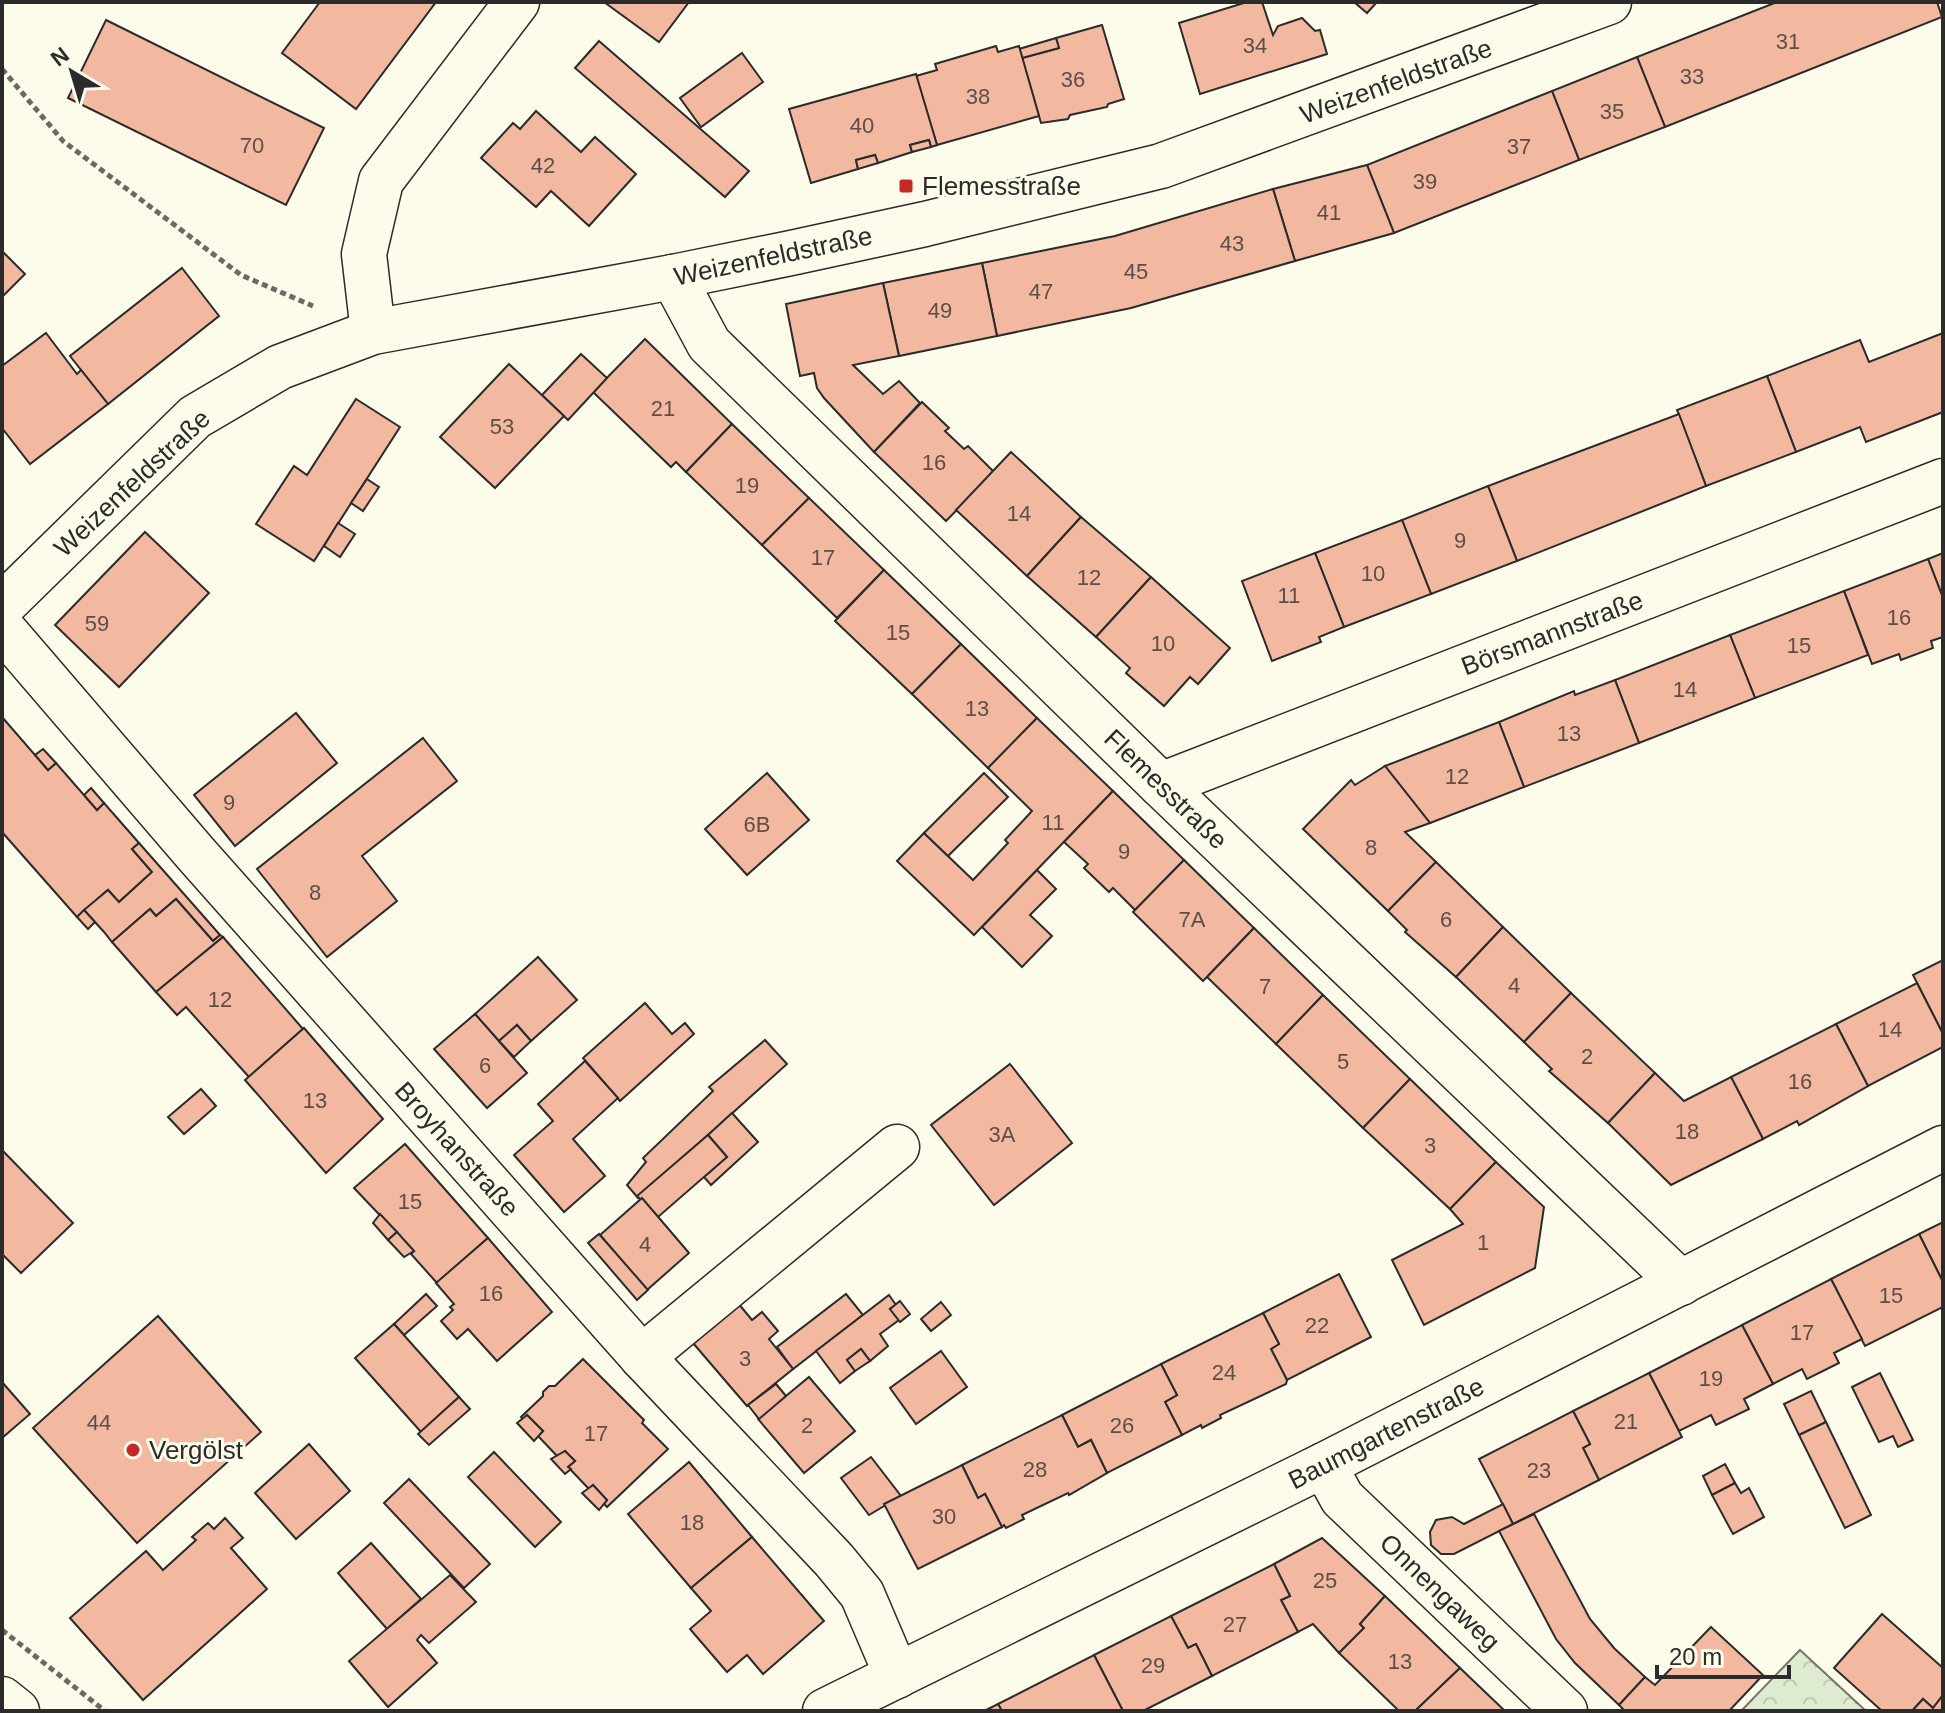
<svg xmlns="http://www.w3.org/2000/svg" width="1945" height="1713" viewBox="0 0 1945 1713" font-family="Arial,sans-serif">
<defs>
<pattern id="park-crowns" width="20" height="18" patternUnits="userSpaceOnUse" patternTransform="scale(2)"><rect width="20" height="18" fill="#deebd1"/><path d="M2 6a3 3 0 1 1 6 0M12 15a3 3 0 1 1 6 0" fill="none" stroke="#bfcab4"/></pattern>
</defs>
<rect width="100%" height="100%" fill="#fdfbea"/>
<path fill="url(#park-crowns)" stroke="#74746e" stroke-width="2" d="M1800,1650L1866,1711H1741Z"/>
<g fill="#f2b8a0" stroke="#2b2b2b" stroke-width="2">
<path d="M320,2H436L356,109L282,53Z"/>
<path d="M604,2H689L659,42Z"/>
<path d="M1247,2H1262L1273,35L1278,26L1302,18L1315,31L1320,30L1327,54L1200,94L1179,23Z"/>
<path d="M1354,2H1377L1367,13Z"/>
<path d="M1777,2H1937L1942,17L1665,127L1637,57Z"/>
<path d="M106,20L324,128L286,205L68,98Z"/>
<path d="M1102,25L1124,99L1108,104L1107,107L1070,115L1068,119L1041,123L1022,58L1059,48L1056,38Z"/>
<path d="M1056,38L1059,48L1022,58L1019,49Z"/>
<path d="M599,41L749,171L725,197L575,68Z"/>
<path d="M996,46L998,52L1019,46L1039,116L937,145L916,76L937,70L935,64Z"/>
<path d="M742,53L763,82L701,127L680,98Z"/>
<path d="M1637,57L1665,127L1579,160L1552,91Z"/>
<path d="M916,74L937,145L931,147L929,140L910,145L912,152L878,163L875,155L856,160L858,169L811,183L789,109Z"/>
<path d="M1552,91L1579,160L1394,233L1367,165Z"/>
<path d="M536,111L581,152L595,137L636,174L589,226L551,191L536,207L481,158L513,123L520,129Z"/>
<path d="M929,140L931,147L912,152L910,145Z"/>
<path d="M875,155L878,163L858,169L856,160Z"/>
<path d="M1367,165L1394,233L1295,261L1273,189Z"/>
<path d="M1273,189L1295,261L1131,308L997,336L982,263L1115,236Z"/>
<path d="M2,251L25,274L2,297Z"/>
<path d="M982,263L997,336L899,356L883,283Z"/>
<path d="M182,268L219,316L108,404L70,356Z"/>
<path d="M883,283L899,356L853,365L883,394L899,381L920,403L874,452L824,398L817,388L814,373L800,376L786,304Z"/>
<path d="M46,333L77,374L81,370L108,404L30,464L2,428V366Z"/>
<path d="M1943,333V412L1866,442L1860,427L1796,452L1767,376L1860,340L1869,362Z"/>
<path d="M645,339L732,424L686,472L676,462L671,467L593,392Z"/>
<path d="M581,354L607,378L568,420L542,395Z"/>
<path d="M509,364L564,416L495,488L440,437Z"/>
<path d="M1767,376L1796,452L1706,486L1677,410Z"/>
<path d="M356,399L400,427L314,561L256,524L294,466L307,475Z"/>
<path d="M922,402L949,428L945,431L964,449L968,446L994,472L946,521L874,452Z"/>
<path d="M1679,414L1706,486L1517,561L1488,486Z"/>
<path d="M732,424L809,498L762,545L686,472Z"/>
<path d="M1011,452L1081,517L1027,576L956,510Z"/>
<path d="M367,479L379,487L363,511L351,503Z"/>
<path d="M1488,486L1517,561L1431,594L1402,520Z"/>
<path d="M809,498L884,570L837,618L762,545Z"/>
<path d="M1081,517L1151,577L1096,637L1027,576Z"/>
<path d="M1402,520L1431,594L1344,627L1315,553Z"/>
<path d="M338,523L355,534L340,557L324,546Z"/>
<path d="M145,532L209,593L119,687L55,625Z"/>
<path d="M1315,553L1344,627L1319,637L1321,642L1272,661L1242,581Z"/>
<path d="M1943,553V598L1928,559Z"/>
<path d="M1928,559L1943,598V637L1931,641L1933,648L1901,660L1899,654L1872,664L1844,591Z"/>
<path d="M884,570L961,644L912,694L835,621Z"/>
<path d="M1151,577L1230,648L1198,684L1190,677L1164,706L1126,673L1130,668L1096,637Z"/>
<path d="M1844,591L1868,655L1755,698L1730,635Z"/>
<path d="M1730,635L1755,698L1639,743L1615,680Z"/>
<path d="M961,644L1037,718L988,768L912,694Z"/>
<path d="M1615,680L1639,743L1524,787L1499,722L1574,691L1575,695Z"/>
<path d="M296,713L337,763L235,846L194,795Z"/>
<path d="M2,717L48,770L56,763L97,810L104,803L139,843L132,849L152,872L119,902L108,890L77,917L2,832Z"/>
<path d="M1037,718L1113,791L974,935L897,861L924,833L973,880L1008,843L1005,840L1032,811L988,768Z"/>
<path d="M1499,722L1524,787L1430,823L1385,766Z"/>
<path d="M423,738L457,781L362,856L397,901L327,957L257,869Z"/>
<path d="M43,749L56,763L48,770L35,755Z"/>
<path d="M1385,766L1430,823L1405,832L1436,862L1388,911L1303,829L1351,780L1355,785Z"/>
<path d="M767,773L809,820L747,875L705,829Z"/>
<path d="M984,773L1008,797L948,856L924,833Z"/>
<path d="M91,788L104,803L97,810L84,795Z"/>
<path d="M1113,791L1184,860L1135,910L1113,888L1109,892L1084,868L1088,864L1064,842Z"/>
<path d="M139,843L169,877L220,935L213,941L176,899L156,916L150,909L112,942L104,932L84,910L108,890L119,902L152,872L132,849Z"/>
<path d="M1184,860L1254,928L1203,981L1133,912Z"/>
<path d="M1436,862L1503,927L1456,977L1405,932L1407,930L1388,911Z"/>
<path d="M1037,870L1056,889L1030,915L1052,936L1022,967L982,927Z"/>
<path d="M176,899L213,941L220,935L223,937L156,992L112,942L150,909L156,916Z"/>
<path d="M84,910L95,922L88,929L77,917Z"/>
<path d="M1503,927L1571,993L1524,1042L1456,977Z"/>
<path d="M1254,928L1323,995L1276,1044L1207,977Z"/>
<path d="M223,937L303,1029L249,1077L186,1007L177,1015L156,992Z"/>
<path d="M538,957L577,1000L531,1041L517,1025L499,1041L475,1014Z"/>
<path d="M1943,960V1034L1913,975Z"/>
<path d="M1917,983L1943,1034V1047L1868,1086L1836,1024Z"/>
<path d="M1571,993L1655,1073L1608,1123L1549,1071L1552,1069L1524,1042Z"/>
<path d="M1323,995L1410,1079L1363,1128L1276,1044Z"/>
<path d="M645,1003L672,1034L685,1023L694,1034L620,1101L583,1058Z"/>
<path d="M475,1014L527,1073L487,1108L434,1049Z"/>
<path d="M1836,1024L1868,1086L1799,1125L1797,1121L1763,1139L1731,1077Z"/>
<path d="M517,1025L531,1041L514,1057L499,1041Z"/>
<path d="M304,1028L383,1119L326,1173L245,1080Z"/>
<path d="M765,1040L787,1064L638,1198L627,1185L646,1162L643,1158L713,1091L709,1087Z"/>
<path d="M585,1061L618,1098L573,1139L605,1176L564,1212L514,1155L553,1121L538,1104Z"/>
<path d="M1010,1064L1072,1143L994,1205L931,1125Z"/>
<path d="M1655,1073L1684,1101L1731,1077L1763,1139L1671,1185L1608,1123Z"/>
<path d="M1410,1079L1496,1162L1450,1209L1363,1128Z"/>
<path d="M201,1089L216,1106L184,1134L168,1117Z"/>
<path d="M732,1113L758,1142L711,1185L704,1177L727,1157L708,1135Z"/>
<path d="M708,1135L727,1157L658,1217L637,1196Z"/>
<path d="M405,1144L488,1238L437,1283L411,1254L414,1251L354,1188Z"/>
<path d="M2,1150L73,1223L21,1273L2,1254Z"/>
<path d="M1496,1162L1544,1207L1535,1268L1424,1325L1392,1260L1463,1224L1450,1209Z"/>
<path d="M642,1198L689,1253L647,1290L600,1235Z"/>
<path d="M380,1214L397,1232L388,1240L373,1223Z"/>
<path d="M1943,1222V1282L1919,1234Z"/>
<path d="M397,1232L414,1251L404,1257L388,1240Z"/>
<path d="M599,1234L648,1290L637,1300L588,1243Z"/>
<path d="M1919,1234L1943,1282V1307L1865,1346L1831,1279Z"/>
<path d="M488,1238L552,1312L497,1361L468,1329L457,1339L441,1321L453,1310L450,1307L454,1304L436,1283Z"/>
<path d="M1339,1274L1371,1337L1287,1380L1271,1349L1279,1344L1263,1313Z"/>
<path d="M1831,1279L1862,1339L1834,1353L1839,1363L1807,1379L1802,1369L1773,1384L1742,1325Z"/>
<path d="M426,1294L437,1306L404,1335L394,1324Z"/>
<path d="M846,1294L863,1315L793,1369L777,1347Z"/>
<path d="M889,1295L896,1305L890,1309L899,1320L880,1334L888,1346L870,1361L861,1349L847,1360L855,1371L840,1383L816,1351Z"/>
<path d="M733,1297L752,1320L762,1312L778,1331L769,1339L793,1369L747,1406L687,1336Z"/>
<path d="M900,1301L910,1314L900,1322L890,1309Z"/>
<path d="M941,1302L951,1315L931,1331L921,1319Z"/>
<path d="M1263,1313L1279,1344L1271,1349L1287,1380L1286,1384L1220,1415L1221,1418L1202,1428L1201,1425L1182,1435L1165,1402L1177,1395L1161,1364Z"/>
<path d="M158,1316L261,1432L137,1543L33,1428Z"/>
<path d="M394,1324L459,1397L421,1432L355,1358Z"/>
<path d="M1742,1325L1773,1384L1744,1399L1749,1409L1716,1425L1711,1415L1679,1431L1649,1373Z"/>
<path d="M861,1349L870,1361L855,1371L847,1360Z"/>
<path d="M941,1351L967,1387L916,1424L890,1388Z"/>
<path d="M583,1359L644,1420L642,1423L668,1449L607,1507L604,1504L607,1500L593,1485L589,1489L568,1467L575,1461L565,1451L558,1457L538,1436L543,1431L527,1415L523,1420L521,1417L543,1396V1392L549,1386H555Z"/>
<path d="M1161,1364L1177,1395L1165,1402L1182,1435L1107,1473L1091,1440L1078,1447L1062,1415Z"/>
<path d="M1649,1373L1682,1437L1599,1480L1583,1448L1590,1444L1573,1411Z"/>
<path d="M1880,1373L1913,1440L1898,1447L1893,1436L1879,1442L1852,1387Z"/>
<path d="M809,1377L855,1431L804,1473L758,1419Z"/>
<path d="M2,1382L30,1414L2,1438Z"/>
<path d="M776,1384L786,1396L759,1419L748,1405Z"/>
<path d="M1811,1391L1826,1422L1799,1435L1784,1404Z"/>
<path d="M459,1397L470,1409L429,1445L418,1434Z"/>
<path d="M1573,1411L1590,1444L1583,1448L1599,1480L1513,1524L1479,1459Z"/>
<path d="M527,1415L543,1431L534,1441L517,1423Z"/>
<path d="M1062,1415L1078,1447L1091,1440L1107,1473L1069,1495L1068,1493L1022,1515L1024,1519L1006,1528L1004,1525L1002,1527L985,1494L978,1498L962,1465Z"/>
<path d="M1826,1422L1871,1515L1845,1528L1799,1435Z"/>
<path d="M309,1444L350,1491L296,1539L255,1493Z"/>
<path d="M565,1451L575,1461L568,1467L571,1469L565,1474L551,1459Z"/>
<path d="M494,1452L561,1522L535,1547L468,1477Z"/>
<path d="M871,1457L901,1496L869,1515L841,1478Z"/>
<path d="M689,1462L752,1537L691,1588L628,1514Z"/>
<path d="M1725,1464L1735,1483L1712,1495L1703,1476Z"/>
<path d="M962,1465L978,1498L985,1494L1002,1527L918,1569L884,1504Z"/>
<path d="M409,1479L490,1564L464,1588L384,1503Z"/>
<path d="M1735,1483L1741,1493L1749,1488L1764,1517L1733,1534L1712,1495Z"/>
<path d="M593,1485L607,1500L599,1510L582,1493Z"/>
<path d="M1503,1504L1513,1524L1454,1554H1441L1431,1545L1430,1532L1436,1520L1452,1517L1464,1524Z"/>
<path d="M1534,1514L1590,1619L1614,1648L1645,1677L1619,1705L1575,1663L1556,1639L1499,1531Z"/>
<path d="M225,1518L243,1538L231,1548L267,1589L143,1700L70,1618L146,1551L163,1570L196,1540L192,1537L208,1523L214,1529Z"/>
<path d="M752,1537L824,1621L763,1674L747,1655L727,1672L690,1629L711,1611L691,1588Z"/>
<path d="M1322,1538L1385,1596L1360,1624L1364,1628L1339,1653L1313,1624L1298,1632L1281,1600L1290,1596L1274,1564Z"/>
<path d="M371,1543L421,1599L387,1629L338,1573Z"/>
<path d="M1274,1564L1290,1596L1281,1600L1298,1632L1212,1676L1196,1644L1188,1648L1171,1616Z"/>
<path d="M450,1575L476,1602L429,1643L421,1635L417,1640L437,1663L388,1707L349,1661Z"/>
<path d="M1385,1596L1460,1668L1415,1711H1399L1339,1653L1364,1628L1360,1624Z"/>
<path d="M1882,1614L1943,1668V1695L1933,1708L1923,1699L1912,1711H1882L1834,1668Z"/>
<path d="M1171,1616L1188,1648L1196,1644L1212,1676L1143,1711H1123L1094,1655Z"/>
<path d="M1711,1627L1763,1675L1729,1711H1625L1619,1705L1645,1677L1655,1685Z"/>
<path d="M1094,1655L1123,1711H1002L998,1704Z"/>
<path d="M1460,1668L1505,1711H1415Z"/>
<path d="M1943,1695V1711H1912L1923,1699L1933,1708Z"/>
<path d="M998,1704L1002,1711H984Z"/>
</g>
<g fill="none" stroke-linecap="round" stroke-linejoin="round">
<g stroke="#2b2b2b" stroke-width="47">
<g id="minor">
<path d="M673,277L709,344L1161,785L1681,1283"/>
<path d="M373,332L364,254L381,181L517,2"/>
<path d="M2,606L195,417L280,367L373,332L673,277L791,253L925,224L1161,166L1609,2"/>
<path d="M2,628L196,854L642,1357L834,1560L862,1594L897,1676"/>
<path d="M1161,785L1943,481"/>
<path d="M642,1357L897,1147"/>
<path d="M1324,1465L1342,1498L1565,1711"/>
<path d="M2,1699L17,1711"/>
<path d="M825,1711L1324,1465L1943,1148"/>
</g>
</g>
<g stroke="#6a6964" stroke-width="5" stroke-dasharray="6 4" stroke-linecap="butt">
<path d="M2,69L63,141L241,275L313,306"/>
<path d="M2,1630L105,1711"/>
</g>
<use href="#minor" stroke="#fdfbea" stroke-width="44"/>
</g>
<g fill="#c62828" stroke="#fdfbea" stroke-width="3">
<rect x="898" y="178" width="16" height="16" rx="4"/>
<circle cx="133" cy="1450" r="8"/>
</g>
<g text-anchor="middle" stroke-width="6" stroke-linejoin="round" paint-order="stroke">
<g font-size="22" fill="#5d4e48">
<text x="1788" y="49">31</text>
<text x="1255" y="53">34</text>
<text x="1692" y="84">33</text>
<text x="1073" y="87">36</text>
<text x="978" y="104">38</text>
<text x="1612" y="119">35</text>
<text x="862" y="133">40</text>
<text x="252" y="153">70</text>
<text x="1519" y="154">37</text>
<text x="543" y="173">42</text>
<text x="1425" y="189">39</text>
<text x="1329" y="220">41</text>
<text x="1232" y="251">43</text>
<text x="1136" y="279">45</text>
<text x="1041" y="299">47</text>
<text x="940" y="318">49</text>
<text x="663" y="416">21</text>
<text x="502" y="434">53</text>
<text x="934" y="470">16</text>
<text x="747" y="493">19</text>
<text x="1019" y="521">14</text>
<text x="1460" y="548">9</text>
<text x="823" y="565">17</text>
<text x="1373" y="581">10</text>
<text x="1089" y="585">12</text>
<text x="1289" y="603">11</text>
<text x="1899" y="625">16</text>
<text x="97" y="631">59</text>
<text x="898" y="640">15</text>
<text x="1163" y="651">10</text>
<text x="1799" y="653">15</text>
<text x="1685" y="697">14</text>
<text x="977" y="716">13</text>
<text x="1569" y="741">13</text>
<text x="1457" y="784">12</text>
<text x="229" y="810">9</text>
<text x="1053" y="830">11</text>
<text x="757" y="832">6B</text>
<text x="1371" y="855">8</text>
<text x="1124" y="859">9</text>
<text x="315" y="900">8</text>
<text x="1192" y="927">7A</text>
<text x="1446" y="927">6</text>
<text x="1514" y="993">4</text>
<text x="1265" y="994">7</text>
<text x="220" y="1007">12</text>
<text x="1890" y="1037">14</text>
<text x="1587" y="1064">2</text>
<text x="1343" y="1069">5</text>
<text x="485" y="1073">6</text>
<text x="1800" y="1089">16</text>
<text x="315" y="1108">13</text>
<text x="1687" y="1139">18</text>
<text x="1002" y="1142">3A</text>
<text x="1430" y="1153">3</text>
<text x="410" y="1209">15</text>
<text x="1483" y="1250">1</text>
<text x="645" y="1252">4</text>
<text x="491" y="1301">16</text>
<text x="1891" y="1303">15</text>
<text x="1317" y="1333">22</text>
<text x="1802" y="1340">17</text>
<text x="745" y="1366">3</text>
<text x="1224" y="1380">24</text>
<text x="1711" y="1386">19</text>
<text x="1626" y="1429">21</text>
<text x="99" y="1430">44</text>
<text x="807" y="1433">2</text>
<text x="1122" y="1433">26</text>
<text x="596" y="1441">17</text>
<text x="1035" y="1477">28</text>
<text x="1539" y="1478">23</text>
<text x="944" y="1524">30</text>
<text x="692" y="1530">18</text>
<text x="1325" y="1588">25</text>
<text x="1235" y="1632">27</text>
<text x="1400" y="1669">13</text>
<text x="1153" y="1673">29</text>
</g>
<g font-size="26" fill="#2b2b2b" stroke="#fdfbea">
<text transform="translate(1396 81) rotate(-20)" y="9">Weizenfeldstraße</text>
<text transform="translate(773 256) rotate(-12)" y="9">Weizenfeldstraße</text>
<text transform="translate(132 483) rotate(-43)" y="9">Weizenfeldstraße</text>
<text transform="translate(1552 633) rotate(-21)" y="9">Börsmannstraße</text>
<text transform="translate(1166 789) rotate(44)" y="9">Flemesstraße</text>
<text transform="translate(457 1149) rotate(48)" y="9">Broyhanstraße</text>
<text transform="translate(1386 1433) rotate(-27)" y="9">Baumgartenstraße</text>
<text transform="translate(1440 1592) rotate(44)" y="9">Onnengaweg</text>
</g>
<g font-size="26" fill="#2b2b2b" stroke="#fdfbea" text-anchor="start">
<text x="922" y="195">Flemesstraße</text>
<text x="149" y="1459">Vergölst</text>
</g>
</g>
<rect width="1945" height="1713" fill="none" stroke="#2b2b2b" stroke-width="8"/>
<g transform="translate(72 72) rotate(322)" stroke="#fdfbea" stroke-width="6" paint-order="stroke">
<path d="M0-6L14 30L0 20L-14 30Z" fill="#2b2b2b"/>
<text y="-12" font-size="22" font-weight="bold" text-anchor="middle" fill="#2b2b2b">N</text>
</g>
<path d="M1657 1665v12h132v-12" fill="none" stroke="#2b2b2b" stroke-width="4"/>
<text x="1669" y="1665" font-size="24" fill="#2b2b2b" stroke="#fdfbea" stroke-width="6" paint-order="stroke">20 m</text>
</svg>
